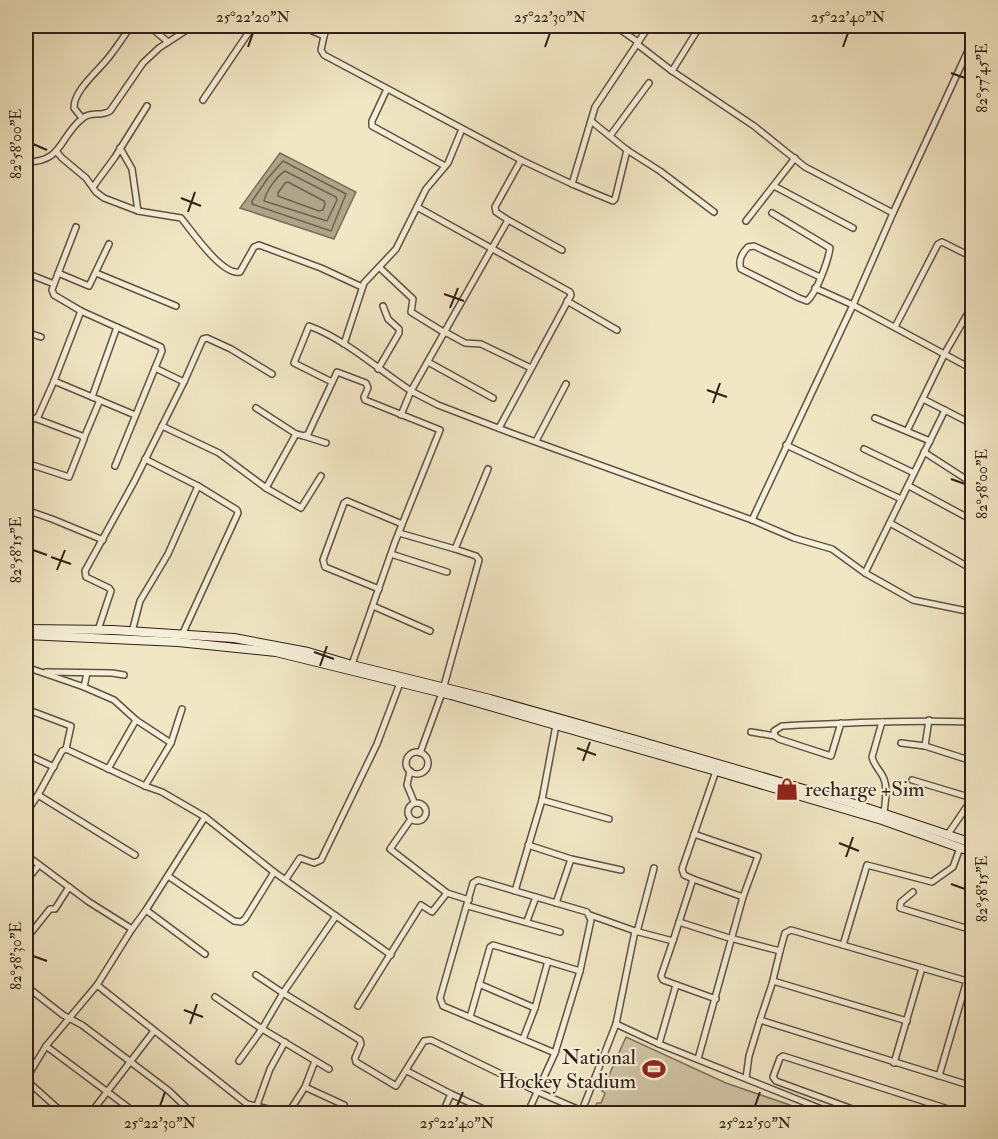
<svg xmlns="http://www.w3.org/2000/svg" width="998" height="1139" viewBox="0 0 998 1139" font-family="'IM FELL Double Pica',serif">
<rect width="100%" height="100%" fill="#f1e7c4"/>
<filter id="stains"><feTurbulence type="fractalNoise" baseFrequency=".00333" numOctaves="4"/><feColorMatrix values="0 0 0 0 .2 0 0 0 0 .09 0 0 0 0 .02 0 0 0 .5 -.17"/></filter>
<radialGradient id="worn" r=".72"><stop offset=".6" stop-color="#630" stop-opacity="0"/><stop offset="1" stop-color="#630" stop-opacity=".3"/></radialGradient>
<path fill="#d0c5a6" stroke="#80725e" stroke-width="1.5" d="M626,1037L726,1083L813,1113L593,1114L597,1103H601L605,1093L602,1091Z"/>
<path fill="#afa388" stroke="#7c6f5a" stroke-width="1.5" d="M280,153L356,192L334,239L240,208Z"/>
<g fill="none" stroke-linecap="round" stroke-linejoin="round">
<g stroke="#6f624e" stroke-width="1.5">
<path d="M283,161L346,194L331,231L252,204V201L268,178Z"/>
<path d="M285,171L336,197L337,200L327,221L264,201C266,191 277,176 285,171Z"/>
<path d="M288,182L324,201L325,204L323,210L319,211L278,196V193L285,183Z"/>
</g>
<g stroke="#605241" stroke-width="8">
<g id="street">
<path d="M149,26L168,42"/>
<path d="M301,26L324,36L327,26"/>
<path d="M615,26L638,42"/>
<path d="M324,36L321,50L324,55L521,160L572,184"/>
<path d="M972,42L893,213L853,305L972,369"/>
<path d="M637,44L672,71L754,126L805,167L893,213"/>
<path d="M672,71L700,26"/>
<path d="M387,89L372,121V126L445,166"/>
<path d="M203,100L253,26"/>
<path d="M82,118L74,108C73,91 99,70 109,57C117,47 124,36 131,26"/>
<path d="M591,121L627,150L660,171L714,212"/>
<path d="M610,136L649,83"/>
<path d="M120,148L132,169L138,211"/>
<path d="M627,150L615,199L613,201L572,184L595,107L649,26"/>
<path d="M56,151L62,158L86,178L96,192L104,198L138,211L181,218C192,231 222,276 240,272L254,247L259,245L321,268L362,287"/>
<path d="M26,162C64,162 59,136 83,118C91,111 101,117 110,111L143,63L159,48L193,26"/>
<path d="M774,186L853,228"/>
<path d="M93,187L115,157L147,106"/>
<path d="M417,207L570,292L571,295L499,428"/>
<path d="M772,213L830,248C828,261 817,292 807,301L799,298L741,269C738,261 742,253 748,247L754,246L820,277"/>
<path d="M508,220L562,250"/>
<path d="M746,221L795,158"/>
<path d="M379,267L413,299L411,312L445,333"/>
<path d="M26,273L54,284L52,290L54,295L81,311L161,347L162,351L155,368L115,466"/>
<path d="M58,273L89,286L109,244"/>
<path d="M96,273L176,306"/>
<path d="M54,284L76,227"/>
<path d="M567,301L617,330"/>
<path d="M81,311L54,381L135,415"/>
<path d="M895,327L938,244L942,242L972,257"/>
<path d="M26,332L41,337"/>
<path d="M445,332L465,343L481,344L531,368"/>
<path d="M344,344L364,283L396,249L426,189L448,163L462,129"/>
<path d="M428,362L493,398"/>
<path d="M155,368L184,382L162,426L219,453L266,488L296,434L304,436L308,434L337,372L366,383L368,388L364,397L365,400L440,430L395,542L351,667"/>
<path d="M378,369L399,333V329L388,319L383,306"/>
<path d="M184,382L203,339L207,338L231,349L272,374"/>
<path d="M332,382L294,363L309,326C345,339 379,370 411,391L508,220L496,212L495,207L521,160"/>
<path d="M92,397L117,327"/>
<path d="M923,399L972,424"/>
<path d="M256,408L296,434"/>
<path d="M401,415L411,391L438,405L511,433L752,520L853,305L815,288"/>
<path d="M26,417L34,419L38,417L54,381"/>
<path d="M875,418L930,441"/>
<path d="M907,431L945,353L972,306"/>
<path d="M304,436L326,443"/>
<path d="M84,438L100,400"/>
<path d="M536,441L566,384"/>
<path d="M786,445L901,499"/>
<path d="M864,449L914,473"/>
<path d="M924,452L972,483"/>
<path d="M145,459L198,486L237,510L238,513L182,635"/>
<path d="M26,463L69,477L84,439L82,436L37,419"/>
<path d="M909,486L972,520"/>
<path d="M266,488L301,508L321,476"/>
<path d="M26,510L52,519L103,540"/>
<path d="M752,520L794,538L832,549L865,573L913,600L972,612"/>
<path d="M890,523L972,569"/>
<path d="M399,533L455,549L488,469"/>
<path d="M391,554L447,572"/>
<path d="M865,573L945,410"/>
<path d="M379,589L325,567L323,560L344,503L347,501L402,524"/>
<path d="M373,606L430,631"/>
<path d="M98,630L111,591L109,588L86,577L85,571L134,482L162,426"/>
<path d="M132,632L140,601L168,554L198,486"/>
<path d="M26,651L32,635"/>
<path d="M26,667L84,687L87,673"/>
<path d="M46,672L112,673L124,675"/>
<path d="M84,687L114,700L136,720L171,743"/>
<path d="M26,709L71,726L66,749"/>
<path d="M882,722L872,757C874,766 881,771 884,779C888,789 885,802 884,813"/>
<path d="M841,723L831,756L779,739L775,736L774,731L782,726C846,723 909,720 972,722"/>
<path d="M751,732L775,736"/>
<path d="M901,743L925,746L972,761"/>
<path d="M925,746L929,720"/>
<circle cx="417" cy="763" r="11"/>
<path d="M420,753L442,693L479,560L476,556L455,549"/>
<path d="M26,754L54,767"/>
<path d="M108,769L136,720"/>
<path d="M410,771L407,785L414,802"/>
<path d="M912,780L972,798"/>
<path d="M145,786L171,743L182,709"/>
<path d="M38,795L135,855"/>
<path d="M542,800L609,819"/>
<circle cx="417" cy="812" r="9"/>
<path d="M26,813L38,795L62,751L66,749L145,786L162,792L205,817L146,910L132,929L89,902L26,855"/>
<path d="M411,819L390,849L447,893L469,900"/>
<path d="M694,834L758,856L743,897L698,1059"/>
<path d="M948,834L972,799"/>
<path d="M528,845L571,859L621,870"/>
<path d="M274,872L336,916L283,993L360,1040L361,1044L355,1058L356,1062L396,1086L424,1041L431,1040L538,1092L582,1111"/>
<path d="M168,876L234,921L241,922L245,919L274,872L205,817"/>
<path d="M286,879L300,858L314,863L321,860L377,744L400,683"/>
<path d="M693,879L743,897"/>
<path d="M478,880L587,912L591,920L580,971L555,1053L443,1006L440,998L473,883Z"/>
<path d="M26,881L39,865"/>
<path d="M515,891L542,800L556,725"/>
<path d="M913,892L901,902L900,908L972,930"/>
<path d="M556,903L571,859"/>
<path d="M468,906L560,932"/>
<path d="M146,910L205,954"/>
<path d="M590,915L635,931"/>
<path d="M336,916L391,955"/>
<path d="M527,921L536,897"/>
<path d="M679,922L726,937L780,951L772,984L760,1020"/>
<path d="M637,932L654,868"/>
<path d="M30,934L50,909H55L69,887"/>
<path d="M673,941L661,976L663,980L716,999"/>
<path d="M843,945L867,865L932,882L953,867L960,848"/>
<path d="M780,951L785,933L791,930L967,981"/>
<path d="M773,981L907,1021"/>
<path d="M479,984L535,1008"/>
<path d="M97,985L247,1104L285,1113L289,1112L305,1087L315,1061"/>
<path d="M26,986L63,1015L82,1025L169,1091L193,1114"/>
<path d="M215,997L259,1027L329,1069"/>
<path d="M358,1006L421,905L432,912L447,893"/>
<path d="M470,1017L490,947L493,945L580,971"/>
<path d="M616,1024L659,1044L834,1114"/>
<path d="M523,1039L535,1008L548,961"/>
<path d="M659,1044L676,985"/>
<path d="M46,1046L137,1114"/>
<path d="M26,1058L34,1063"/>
<path d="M239,1061L262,1029L283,993L256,975"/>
<path d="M894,1063L922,968"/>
<path d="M407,1071L451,1094L442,1114"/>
<path d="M939,1076L972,963"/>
<path d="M746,1078L749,1056L760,1020L972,1086"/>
<path d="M26,1079L46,1046L97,985L132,929"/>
<path d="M26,1080L64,1114"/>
<path d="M305,1087L344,1105"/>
<path d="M451,1094L494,1114"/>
<path d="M256,1108L270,1069L285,1042"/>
<path d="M581,1113L616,1024L635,931L673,941L693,879L684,875L682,869L716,771"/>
<path d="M90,1114L154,1031"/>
<path d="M527,1114L555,1053"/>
<path d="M866,1114L776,1081L773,1077L780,1058L783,1056L948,1109L951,1114"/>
</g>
</g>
<g stroke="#2f2015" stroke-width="10">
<g id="secondary">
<path d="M26,78V123"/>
<path d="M26,629L113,630L234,638L308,652L352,665L490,699L636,740L855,804L972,843"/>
<path d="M26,635L178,642L276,652L451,695L716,771L882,820L972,852"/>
</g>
</g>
<use href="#street" stroke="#f6efd9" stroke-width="5"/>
<use href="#secondary" stroke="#f6efd9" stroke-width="8"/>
</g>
<path fill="none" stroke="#2f2015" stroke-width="2" d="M248,47L253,33M545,47L550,33M843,47L848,33M951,73L965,78M33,144L47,150M181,198L201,206M188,212L195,192M444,294L464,301M450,308L458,288M707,390L727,397M713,403L720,383M951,479L965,484M33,550L47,555M51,557L71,564M57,570L65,550M314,652L334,659M320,666L327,646M577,748L596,755M583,761L590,742M839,843L859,851M846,857L853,837M951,884L965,889M33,956L47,961M184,1010L203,1017M190,1024L197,1004M160,1106L165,1092M457,1106L463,1092M755,1106L760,1092"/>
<defs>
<g id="shop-bare" transform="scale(1.8)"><path d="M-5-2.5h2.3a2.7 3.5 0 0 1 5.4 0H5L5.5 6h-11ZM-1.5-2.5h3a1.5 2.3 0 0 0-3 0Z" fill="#8f2418" stroke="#f6efd9" stroke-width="2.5" paint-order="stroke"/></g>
<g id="stadium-bare" transform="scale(1.8)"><path d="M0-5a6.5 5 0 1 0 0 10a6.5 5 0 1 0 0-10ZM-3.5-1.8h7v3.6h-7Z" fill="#8f2418" stroke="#f6efd9" stroke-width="2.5" paint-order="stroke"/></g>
</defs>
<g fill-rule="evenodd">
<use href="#shop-bare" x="787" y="789"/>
<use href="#stadium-bare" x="654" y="1069"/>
</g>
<g text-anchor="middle" stroke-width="4.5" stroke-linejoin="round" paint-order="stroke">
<g font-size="21" fill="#2f2015" stroke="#f6efd9" text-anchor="start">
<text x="805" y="796">recharge +Sim</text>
<text x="636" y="1064" text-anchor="end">National<tspan x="636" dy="24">Hockey Stadium</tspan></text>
</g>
</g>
<rect width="998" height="1139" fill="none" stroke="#f1e7c4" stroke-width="66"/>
<rect x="33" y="33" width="932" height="1073" fill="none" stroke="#2f2015" stroke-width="2"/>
<g font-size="15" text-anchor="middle" fill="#2f2015">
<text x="253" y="22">25°22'20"N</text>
<text x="550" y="22">25°22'30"N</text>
<text x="848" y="22">25°22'40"N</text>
<text transform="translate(982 78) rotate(-90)" y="5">82°57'45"E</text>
<text transform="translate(16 144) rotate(-90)" y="5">82°58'00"E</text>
<text transform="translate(982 484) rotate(-90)" y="5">82°58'00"E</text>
<text transform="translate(16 550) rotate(-90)" y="5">82°58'15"E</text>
<text transform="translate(982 889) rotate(-90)" y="5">82°58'15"E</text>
<text transform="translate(16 956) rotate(-90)" y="5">82°58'30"E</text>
<text x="160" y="1128">25°22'30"N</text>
<text x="457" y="1128">25°22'40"N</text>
<text x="755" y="1128">25°22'50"N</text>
</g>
<rect width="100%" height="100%" filter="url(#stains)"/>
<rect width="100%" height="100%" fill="url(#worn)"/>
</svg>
